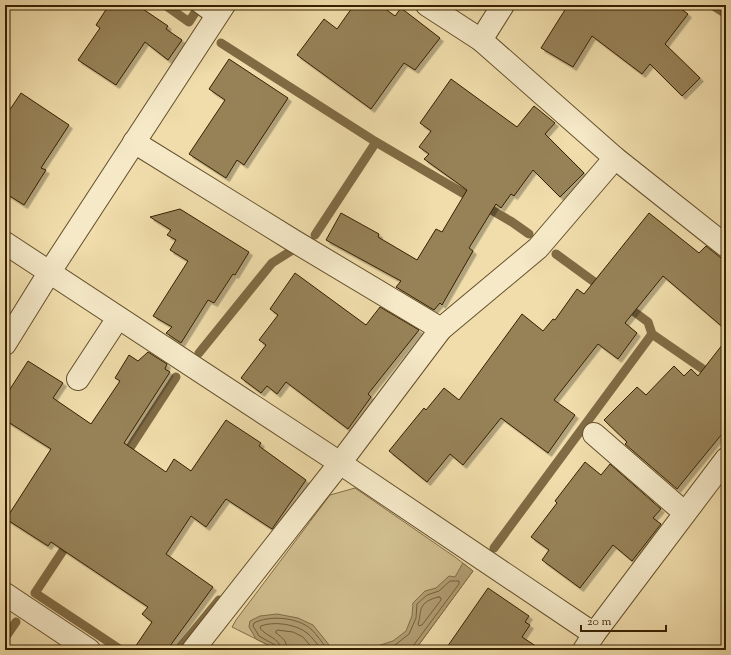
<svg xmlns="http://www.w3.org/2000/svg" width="731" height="655" viewBox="0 0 731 655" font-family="'Sorts Mill Goudy',serif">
<defs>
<filter id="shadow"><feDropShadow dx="3.5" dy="3.5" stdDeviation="0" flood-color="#0004"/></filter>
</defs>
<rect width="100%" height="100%" fill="#f0ddab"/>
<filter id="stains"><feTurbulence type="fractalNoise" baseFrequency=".005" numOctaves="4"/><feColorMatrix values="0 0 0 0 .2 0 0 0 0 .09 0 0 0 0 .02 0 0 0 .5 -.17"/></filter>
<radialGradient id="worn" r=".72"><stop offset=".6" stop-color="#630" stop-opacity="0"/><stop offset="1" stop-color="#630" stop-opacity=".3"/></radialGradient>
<path fill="#d0bd8e" stroke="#836e47" d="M355,488L455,557L473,571L415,650H275L268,645L232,627L236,620L330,495Z"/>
<g fill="#b19d71" stroke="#806b44">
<path d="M463,563L473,571L415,650H374V647L393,641L406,631L412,616L413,603L425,591L436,588L449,576L455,577Z"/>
<path d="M277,614L298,618L313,625L330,646L340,650L350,648V650H275L268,645L256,639L249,627L250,621L260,616Z"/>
</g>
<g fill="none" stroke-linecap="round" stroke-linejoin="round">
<g stroke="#745e38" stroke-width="1">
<path d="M439,597L441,598V600L422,625L419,626L418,624C420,619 420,610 422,607C425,601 433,598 439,597Z"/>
<path d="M276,650V647L275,645L259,636L253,626L254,623C269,615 297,617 311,629C317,635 322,642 327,649L329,650"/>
<path d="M281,650C280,637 266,637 260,628L261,626C273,621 296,624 307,633C312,637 317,644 322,650"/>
<path d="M287,650C287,641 283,638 276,633V631L277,630L293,632L303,637L314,650"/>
<path d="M378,650L395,645L409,634L416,618L417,604L427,595L439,591L450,581H459V584L413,646L412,650"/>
</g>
<g stroke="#806b44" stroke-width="9">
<path d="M165,5L189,22L200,5"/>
<path d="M712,5L726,14"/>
<path d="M221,43L376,142L512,222L529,234"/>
<path d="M315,235L376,142"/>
<path d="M556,254L604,289"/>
<path d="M625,305L648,322L652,334L726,385"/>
<path d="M199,353L272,263L291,251"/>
<path d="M124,457L176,377"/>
<path d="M70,540L35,593L121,650"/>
<path d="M494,548L652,334"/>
<path d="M5,638L16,622"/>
<path d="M178,650L219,600"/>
</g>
</g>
<g fill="#978259" stroke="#362000" filter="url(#shadow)">
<path d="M109,5H137L168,26L166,29L182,40L168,60L145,42L116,85L78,60L100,28L96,25Z"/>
<path d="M354,5H380L395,16L401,8L440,38L415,70L404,63L371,109L297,55L324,19L337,29Z"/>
<path d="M568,5H676L688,14L665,44L700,78L682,96L650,64L642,74L592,36L573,67L541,48Z"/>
<path d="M229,59L288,98L244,165L237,160L226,178L189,154L225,100L209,89Z"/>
<path d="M451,79L517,127L534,106L555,123L545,134L584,173L560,197L533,170L514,196L511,194L501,208L496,204L469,248L473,251L442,305L440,303L434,310L396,287L401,281L326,240L341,213L379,234L378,237L417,260L436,229L442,232L467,190L424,159L429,154L419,147L431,131L420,123Z"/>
<path d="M21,93L69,125L41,168L46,170L24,205L5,193V117Z"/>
<path d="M180,209L249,252L235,275L233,274L214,303L208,300L181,343L166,333L172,327L153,316L188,261L170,250L176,240L167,235L171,230L150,217Z"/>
<path d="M649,213L699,253L706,246L726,262V330L663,276L625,323L637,333L618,359L598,344L554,400L575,415L548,453L501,418L463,465L450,454L427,482L389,451L424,408L426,410L444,388L459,400L522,314L543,331L553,319L555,320L577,289L584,294Z"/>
<path d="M295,273L366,325L380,307L419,330L368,394L371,397L348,429L286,382L277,394L267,386L261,393L241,378L266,345L259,340L278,315L270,309Z"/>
<path d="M726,340V429L677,489L625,444L627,442L604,420L637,387L646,395L674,366L684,376L691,369L698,376Z"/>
<path d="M148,352L167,364L165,369L170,372L124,443L166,472L174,459L191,471L226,420L261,443L259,446L306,480L272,529L226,499L206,527L191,516L166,554L213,587L167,650H133L152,622L142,614L148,607L51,542L48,546L6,519L51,449L5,420V397L28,361L63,383L53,398L91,424L120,381L115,378L129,355L138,361Z"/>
<path d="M585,462L601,475L610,464L661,509L653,518L661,524L632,561L613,545L580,588L542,560L549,550L531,537L557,503L555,501Z"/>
<path d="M488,588L529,616L525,622L530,625L522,637L542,650H445Z"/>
</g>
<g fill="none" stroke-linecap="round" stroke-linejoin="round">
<g stroke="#644f2b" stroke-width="14">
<path id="service" d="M196,5L215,19"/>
</g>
<g stroke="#644f2b" stroke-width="24">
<g id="minor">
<path d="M427,5L481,40L615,158L726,246"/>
<path d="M481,40L503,5"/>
<path d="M134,142L294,241L441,329"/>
<path d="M5,243L340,463L594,634"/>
<path d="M5,344L49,273L224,5"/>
<path d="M78,379L118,318"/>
<path d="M594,434L685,513"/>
<path d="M5,594L89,650"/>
<path d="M193,650L340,463L441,329L538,248L615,158"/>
<path d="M584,650L594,634L726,459"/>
</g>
</g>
<use href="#service" stroke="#f5e9c8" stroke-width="12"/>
<use href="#minor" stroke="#f5e9c8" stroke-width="22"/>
</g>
<rect width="731" height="655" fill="none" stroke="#f0ddab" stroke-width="20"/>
<rect x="6" y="6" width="719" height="643" fill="none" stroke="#362000" stroke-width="2"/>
<rect x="10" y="10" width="711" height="635" fill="none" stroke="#362000"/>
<path d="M581 625v6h85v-6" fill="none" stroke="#362000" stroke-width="2"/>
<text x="587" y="625" font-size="12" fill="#362000" stroke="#f5e9c8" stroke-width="3" paint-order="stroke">20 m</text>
<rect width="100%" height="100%" filter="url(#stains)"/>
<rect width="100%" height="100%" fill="url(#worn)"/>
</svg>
